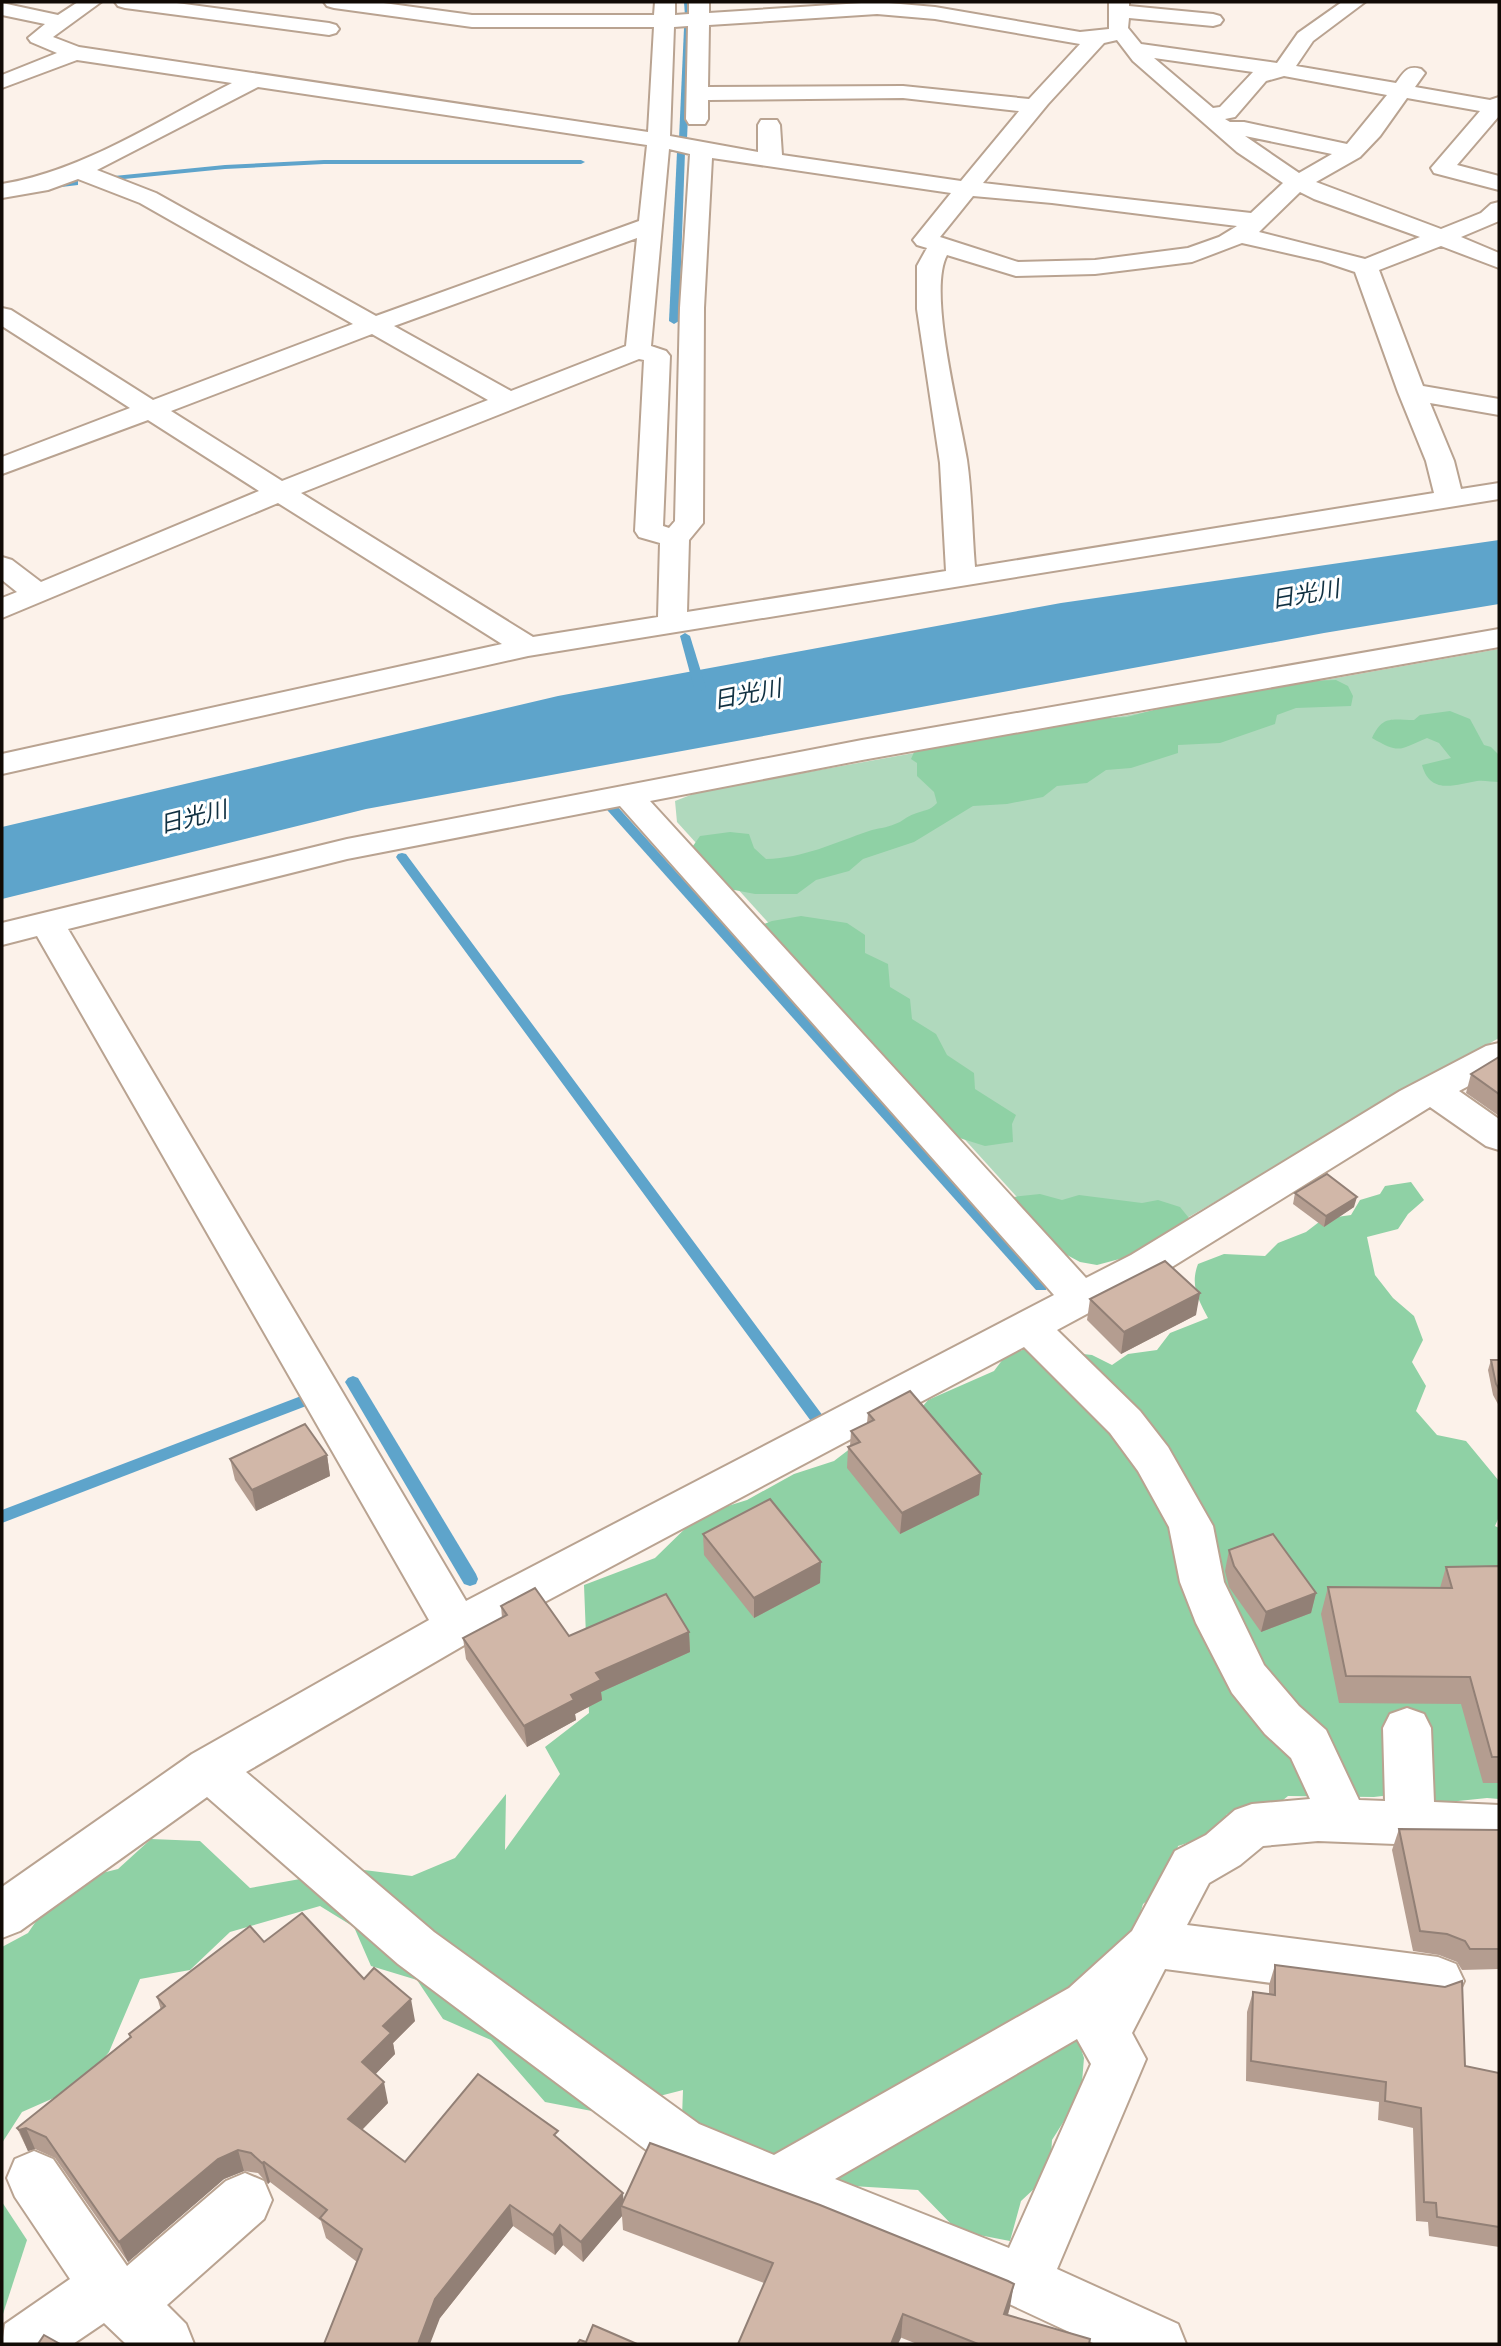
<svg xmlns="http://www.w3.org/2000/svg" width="1501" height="2346" viewBox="0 0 1501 2346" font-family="'Source Serif 4','Noto Sans JP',serif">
<rect width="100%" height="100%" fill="#fcf2ea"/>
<path fill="#b0d9bd" d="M1499,649V1038L1123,1255L1064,1249L677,822L675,801L701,791Z"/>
<g fill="#8fd1a5">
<path d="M1336,680L1348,686L1353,696L1351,706L1296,708L1277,715L1275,724L1220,743L1178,745V753L1131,768L1106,770L1087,783L1057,786L1043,797L1007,804L973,806L914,842L863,859L849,871L816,880L797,894H755L729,889L688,853L700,836L730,832L749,834L754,848L766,859C804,858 834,843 869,831C877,828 887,828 895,824C902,822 907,816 914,814C924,810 930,811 937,803L934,792L917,776V763L911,759L915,750L1022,732L1041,726L1086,719L1127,717L1180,703L1306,681Z"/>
<path d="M1450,711L1470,719L1484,745L1491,747L1499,755V782C1492,782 1484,780 1477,781C1455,785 1430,795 1422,765L1451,758L1439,743L1427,738C1400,749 1401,755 1372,738C1383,715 1391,720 1414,720L1420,715Z"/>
<path d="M801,916L847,923L865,935V953L888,964L890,987L910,999L912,1019L936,1034L947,1055L974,1073L975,1089L1016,1115L1012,1124L1013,1142L985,1146L937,1131L756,927L772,921Z"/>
<path d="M1411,1182L1424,1200L1408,1214L1398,1229L1367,1237L1375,1275L1393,1298L1414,1316L1423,1340L1412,1362L1426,1386L1416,1411L1437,1435L1466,1441L1499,1481V1517L1495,1526L1499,1528V1799L1487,1798L1439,1803L1391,1795L1374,1797L1288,1796L1271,1810L1227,1814L1219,1833L1178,1846L1170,1883L1143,1904L1130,1949L1073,2024L1084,2058L1081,2094L1052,2140L1050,2174L1021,2201L1010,2241L958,2231L918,2190L852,2186L788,2157L735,2154L682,2117L683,2090L597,2112L545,2102L491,2040L443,2019L417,1980L371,1966L354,1927L320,1906L230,1932L190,1970L140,1979L109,2052L81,2086L22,2112L2,2143V1947L28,1933L62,1883L118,1869L151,1839L200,1841L250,1888L356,1869L412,1876L455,1858L506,1794L505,1850L560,1774L545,1747L589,1713L584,1585L655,1558L699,1515L747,1500L794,1474L834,1461L881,1425L912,1419L928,1400L994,1371L1006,1355L1029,1348L1092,1355L1112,1365L1128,1354L1157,1350L1170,1333L1208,1318C1198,1299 1190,1285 1198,1264L1224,1254L1265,1256L1278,1243L1306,1232L1323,1219L1351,1215L1360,1200L1380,1194L1385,1186Z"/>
<path d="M1040,1194L1062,1200L1079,1195L1142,1203L1158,1200L1180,1207L1193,1223L1156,1239L1142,1253L1097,1265L1080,1262L1052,1247L1003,1198Z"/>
<path d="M2,2202L27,2240L2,2317Z"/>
</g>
<path fill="#5ea4cb" d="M1499,540V604L1324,633L366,809L2,899V827L558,696L1061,603Z"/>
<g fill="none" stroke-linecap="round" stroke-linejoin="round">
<g fill="#5ea4cb" fill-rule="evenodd">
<path d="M684,2H692V18L685,16Z"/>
<path d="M688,26L692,28L687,139L683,141L679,139L684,28Z"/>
<path d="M681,150L685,152L679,321L674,324L669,321L677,152Z"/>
<path d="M324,160H581L585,162L581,164H324L225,169L114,180L110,178L114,176L225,165Z"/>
<path d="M75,181H78V185L45,189L41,187Z"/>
<path d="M685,633L690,636L706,688L704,690L700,691L694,688L680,636Z"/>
<path d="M612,804L616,805L1046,1282L1048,1286L1046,1290H1036L608,811L606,808Z"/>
<path d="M402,853L406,854L826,1420L829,1424L826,1428H816L398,860L396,857L398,854Z"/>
<path d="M353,1376L358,1378L476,1574L478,1579L476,1584L470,1586L464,1584L345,1382L348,1378Z"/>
<path d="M309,1393L314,1395L317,1399L314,1403L2,1523V1510Z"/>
</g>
<g stroke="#b9a391" stroke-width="4">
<g id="street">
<path d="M78,2H101L53,37L79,47L648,132L654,27H472L334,8L327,6L324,2H376L472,15H654L655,2H675V15L689,14V2H709V13L877,2L935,7L1080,32L1109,29V2H1129V6L1213,14L1220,16L1223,20L1220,24L1213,26L1129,18L1128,28L1141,44L1277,63L1298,33L1342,2H1365L1313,41L1296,66L1396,83C1404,72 1407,65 1421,69L1425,73L1415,87L1490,100L1499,97V116L1457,165L1499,176V190L1434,173L1431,168L1480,111L1407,98L1380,136L1360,157L1316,182L1441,229L1481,213L1491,204L1499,202V221L1461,237L1499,253V268L1441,246L1379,270L1423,386L1499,399V415L1430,403L1454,461L1461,489L1499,483V499L528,656L2,774V754L502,644L278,503L2,618V598L17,592L2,580V557L12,560L41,582L259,491L148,420L2,474V457L130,408L2,326V308L11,310L153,400L353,324L140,203L78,179L48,190L2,198V184C83,171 159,120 232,83L77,60L2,88V75L57,53L31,42L28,38L45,24L2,15V3L58,15ZM877,14L935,19L1080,44L1029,99L903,86L708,87L709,25ZM688,26L686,119L689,124H705L708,119V100L903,98L1019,111L961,181L782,155L780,125L777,120H761L758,125V152L670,136L674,27ZM1117,40L1133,61L1237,152L1283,183L1251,213L983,183L1048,104L1104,43ZM1154,58L1253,72L1220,107L1213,108ZM1284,76L1387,95L1347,144L1244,122H1230L1225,119L1235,117L1266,81ZM258,87L647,145L639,221L376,316L156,193L97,170ZM1245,136L1332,154L1299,173ZM669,149L690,154L680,308L675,521L669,528L663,526L670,356L666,351L651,346ZM712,158L951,193L913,240L917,245L927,248L917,266V309L940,463L946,571L687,612L689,540L703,523L704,308ZM1300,192L1314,199L1420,237L1365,259L1259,232ZM973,196L1052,203L1237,226L1219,237L1188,248L1095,260L1018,262L940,237ZM637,238L626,346L511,391L394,326ZM1242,243L1322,261L1355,272L1398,392L1426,461L1434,493L975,567C972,531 972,495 967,460C960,415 927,291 947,255L1016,276L1095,274L1192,262ZM372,334L488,400L282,481L171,411ZM639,359L644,360L635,531L639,537L660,543L658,617L533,637L301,493Z"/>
<path d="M115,2H169L329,23L336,25L339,29L336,33L329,35L125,8L118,6Z"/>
<path d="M1499,629V647L862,760L650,801L1086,1278L1131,1255L1400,1091L1486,1046L1499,1043V1070L1459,1091L1499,1119V1150L1486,1146L1430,1107L1159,1275L1057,1330L1140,1411L1168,1447L1213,1526L1224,1582L1264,1665L1299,1706L1326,1730L1359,1800L1385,1801L1383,1728L1390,1714L1407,1708L1424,1714L1431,1728L1434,1802L1499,1805V1848L1318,1841L1263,1846L1240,1865L1209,1883L1187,1925L1438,1957L1456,1964L1464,1981L1456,1998L1438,2005L1165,1969L1132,2033L1146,2059L1057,2269L1178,2324L1186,2344H1095L1005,2302L778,2210L756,2203L754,2200L661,2161L398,1964L207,1797L20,1931L2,1938V1887L192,1754L429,1620L37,936L2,945V923L347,839L862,740ZM620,806L1054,1295L466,1601L68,929L347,859ZM1024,1347L1110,1433L1138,1471L1169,1527L1180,1582L1196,1623L1232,1693L1265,1734L1291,1758L1310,1799L1252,1804L1235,1810L1206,1835L1175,1851L1132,1931L1069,1988L774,2155L699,2124L434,1932L246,1772L473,1640ZM1077,2039L1091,2064L1009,2248L835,2179Z"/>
<path d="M34,2151L53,2159L127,2266L226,2181L245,2173L264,2181L272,2200L264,2219L167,2305L186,2324L194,2344H126L104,2323L73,2344H2L5,2324L70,2279L15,2197L7,2178L15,2159Z"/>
</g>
</g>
<use href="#street" fill="#fff" fill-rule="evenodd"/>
</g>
<g fill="#b49d90">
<path d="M1499,1057V1116L1466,1093L1471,1074Z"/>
<path d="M1295,1193L1354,1207L1324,1227L1293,1204Z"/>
<path d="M1090,1299L1196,1315L1121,1354L1087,1320Z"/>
<path d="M1491,1360H1499V1406L1493,1395L1488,1370Z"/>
<path d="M868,1413L981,1474L979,1495L900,1534L847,1468L848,1447L850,1446L851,1431L867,1423Z"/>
<path d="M327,1455L330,1476L256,1511L235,1480L230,1459Z"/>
<path d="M703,1534L820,1583L754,1618L704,1555Z"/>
<path d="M1229,1550L1316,1593L1311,1613L1261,1632L1229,1587L1225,1571Z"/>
<path d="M1499,1566V1783H1483L1461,1704L1339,1703L1321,1614L1328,1587L1440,1588L1446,1567Z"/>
<path d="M501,1606L569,1636L689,1632L690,1652L601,1692L602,1700L575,1714L576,1720L527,1747L466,1659L463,1638L502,1618Z"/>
<path d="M1399,1829L1499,1830V1969L1462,1970L1457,1962L1439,1955L1413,1951L1392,1850Z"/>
<path d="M264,1942L364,1979L415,2021L393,2043L395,2054L375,2074L388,2103L362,2130L405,2162L558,2139L623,2193V2201L1010,2307L1008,2315L1089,2344H917L764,2283L623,2230L622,2216L583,2262L563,2245L555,2255L513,2226L440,2318L357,2262L326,2238L321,2221L270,2182L268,2184L258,2173L244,2171L224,2179L128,2262L55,2158L35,2149L28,2151L17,2128L130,2037L129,2034L161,2010L157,1997Z"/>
<path d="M1275,1965L1465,2066L1499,2073V2247L1429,2236L1428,2222L1416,2221L1413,2128L1378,2120L1379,2102L1246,2081L1247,2012L1253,1992L1269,1994V1985Z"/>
</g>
<g fill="#928076">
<path d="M1357,1197L1354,1207L1324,1227L1326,1216Z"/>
<path d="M1200,1293L1196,1315L1121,1354L1124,1332Z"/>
<path d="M327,1455L330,1476L256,1511L252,1490Z"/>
<path d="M981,1474L979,1495L900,1534L902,1513Z"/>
<path d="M821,1562L820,1583L754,1618V1598Z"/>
<path d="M1316,1593L1311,1613L1261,1632L1266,1612Z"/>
<path d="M689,1632L690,1652L601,1692L602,1700L575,1714L576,1720L527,1747L524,1726L571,1695L596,1673Z"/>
<path d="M411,1999L415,2021L393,2043L395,2054L367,2083L362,2062L383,2026Z"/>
<path d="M384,2082L388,2103L353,2139L348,2119Z"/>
<path d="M26,2128L35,2149L28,2151L19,2130Z"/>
<path d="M238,2150L244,2171L224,2179L128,2262L119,2242L218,2159Z"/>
<path d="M264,2162L270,2182L268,2184L262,2163Z"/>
<path d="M623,2193L624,2207L621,2206L622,2216L583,2262L581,2242Z"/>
<path d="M510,2205L513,2226L440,2318L430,2344H418L435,2299Z"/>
<path d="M560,2225L563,2245L555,2255L553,2235Z"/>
<path d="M1014,2284L1010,2307L1000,2338L1004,2314Z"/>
<path d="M903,2314L901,2338L898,2344H891Z"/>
</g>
<g fill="#d1b7a8" stroke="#928076" stroke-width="2">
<path d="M1499,1057V1094L1471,1074Z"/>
<path d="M1327,1174L1357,1197L1326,1216L1295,1193Z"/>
<path d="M1165,1261L1200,1293L1124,1332L1090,1299Z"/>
<path d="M1491,1360H1499V1389L1496,1384Z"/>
<path d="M910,1391L981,1474L902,1513L848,1447L860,1442L851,1431L874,1420L868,1413Z"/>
<path d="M305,1424L327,1455L252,1490L230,1459Z"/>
<path d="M770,1499L821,1562L754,1598L703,1534Z"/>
<path d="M1273,1534L1316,1593L1266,1612L1234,1566L1229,1550Z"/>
<path d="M1499,1566V1757H1492L1470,1677L1346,1676L1328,1587L1452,1588L1446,1567Z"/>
<path d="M535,1588L569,1636L666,1594L689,1632L596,1673L601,1680L571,1695L574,1700L524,1726L463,1638L507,1615L501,1606Z"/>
<path d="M1399,1829L1499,1830V1949H1470L1465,1941L1447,1934L1420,1931Z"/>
<path d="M302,1913L364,1979L374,1968L411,1999L383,2026L391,2033L362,2062L384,2082L348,2119L405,2162L478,2074L558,2131L554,2135L623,2193L581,2242L560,2225L553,2235L510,2205L435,2299L418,2344H324L362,2249L320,2218L327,2210L264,2162L262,2163L251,2153L238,2150L218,2159L119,2242L46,2137L26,2128L19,2130L17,2128L131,2037L129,2034L165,2006L157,1997L250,1926L264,1942Z"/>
<path d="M1275,1965L1445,1987L1462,1981L1465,2066L1499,2073V2227L1437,2217L1436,2203L1424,2202L1421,2108L1385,2101L1386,2082L1251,2061L1253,1992L1275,1995Z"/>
<path d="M650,2143L820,2205L1008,2281L1014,2284L1004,2314L1090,2339L1089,2344H978L903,2314L891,2344H738L773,2263L621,2206Z"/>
<path d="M593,2325L637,2344H577L580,2340L586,2342Z"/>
<path d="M44,2335L60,2344H38Z"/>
</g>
<g text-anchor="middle" stroke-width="6" stroke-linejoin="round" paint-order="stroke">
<g font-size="23" font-style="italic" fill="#113142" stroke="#fff">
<text transform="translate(1305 594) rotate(-10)" y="8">日光川</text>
<text transform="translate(747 694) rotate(-11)" y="8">日光川</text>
<text transform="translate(193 817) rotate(-14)" y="8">日光川</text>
</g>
</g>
<rect width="1501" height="2346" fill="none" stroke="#110a05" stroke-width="7"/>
</svg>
